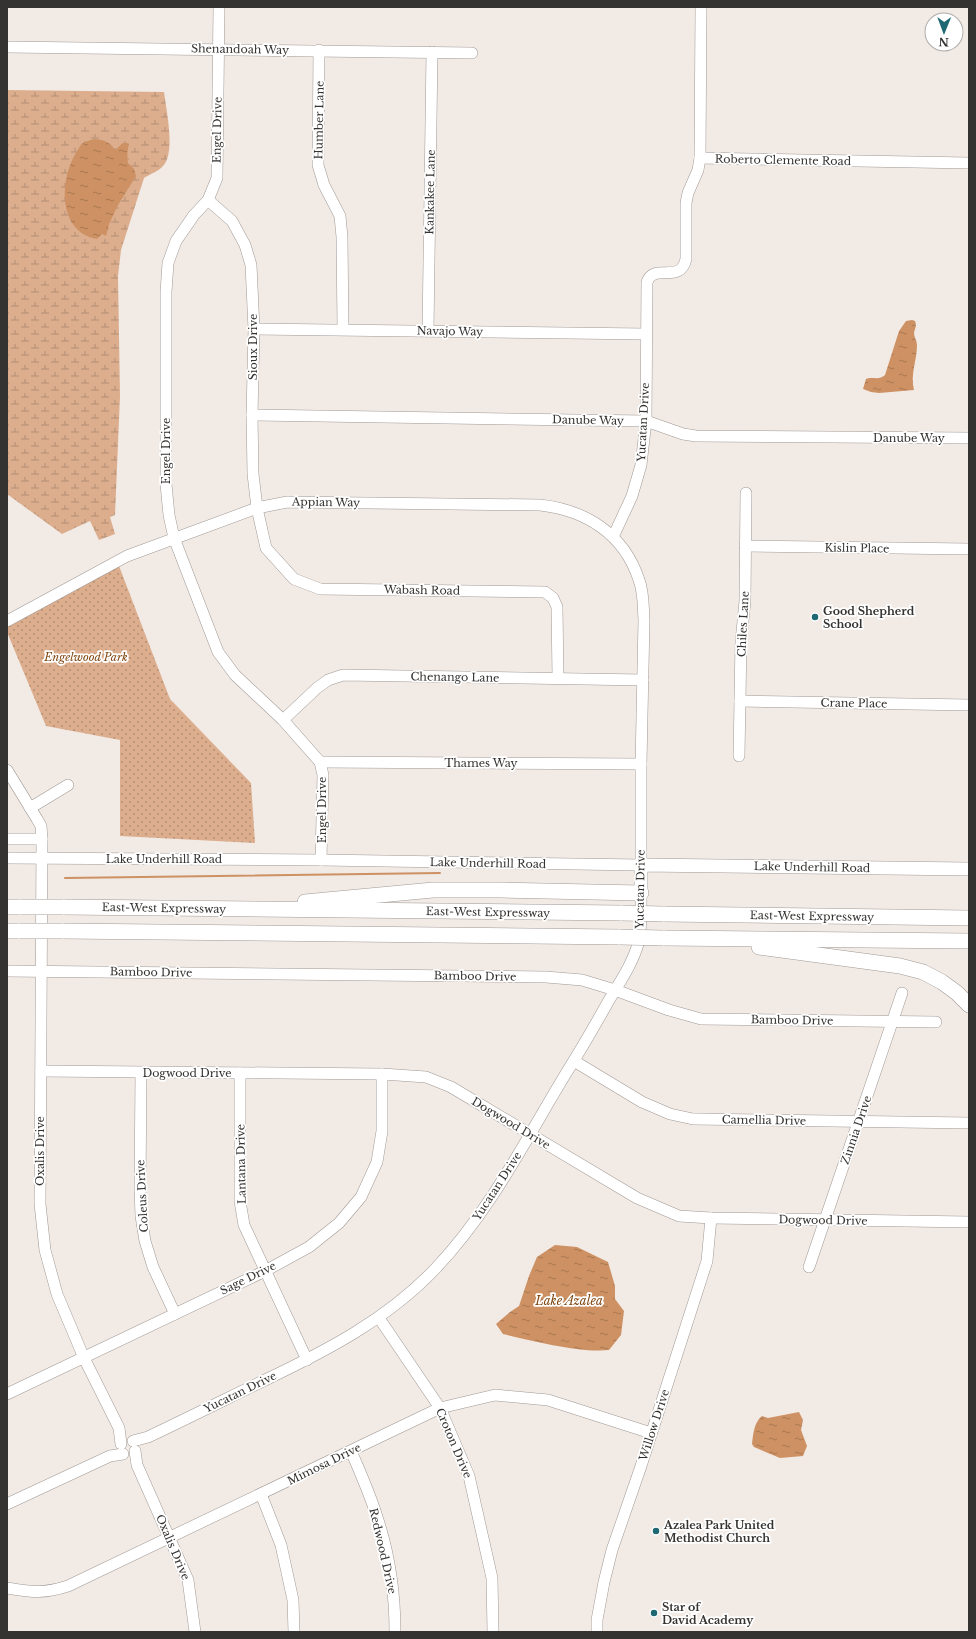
<svg xmlns="http://www.w3.org/2000/svg" width="976" height="1639" viewBox="0 0 976 1639" font-family="'Libre Baskerville',serif">
<defs>
<pattern id="grass-dots" width="8" height="8" patternUnits="userSpaceOnUse"><rect width="8" height="8" fill="#dcae8d"/><path d="M2 2h.1M6 6h.1" fill="none" stroke="#b38e74" stroke-width="1.8" stroke-linecap="round"/></pattern>
<pattern id="wetland-marsh" width="20" height="14" patternUnits="userSpaceOnUse"><rect width="20" height="14" fill="#dcae8d"/><path d="M1 5h8M5 5V1M11 12h8M15 12V8" fill="none" stroke="#b38e74"/></pattern>
<pattern id="water-ripples" width="26" height="14" patternUnits="userSpaceOnUse"><rect width="26" height="14" fill="#ce9163"/><path d="M2 4q2-2 4 0t4 0M15 11q2-2 4 0t4 0" fill="none" stroke="#a87752"/></pattern>
</defs>
<rect width="100%" height="100%" fill="#f1eae5"/>
<path fill="url(#grass-dots)" d="M119,566L170,699L251,783L255,843L120,836V740L46,726L7,632V626L41,609Z"/>
<path fill="url(#wetland-marsh)" d="M7,90L164,92C166,109 176,153 163,166C159,171 150,174 144,178L121,250L118,276L120,396L115,515L110,517L115,534L99,540L90,521L62,534L7,494Z"/>
<g fill="url(#water-ripples)">
<path d="M95,139C104,140 110,142 115,150L123,143H127L129,144C127,151 127,157 128,163L134,169L136,176L118,205L109,224L106,236L102,234L97,239C58,232 59,180 76,153C78,150 80,145 83,143C86,141 91,140 95,139Z"/>
<path d="M912,320L915,321C917,326 915,328 914,333C914,337 917,341 917,345C917,361 910,374 914,390L879,393L871,392L863,389L866,379C872,376 879,381 885,375L899,331L906,321Z"/>
<path d="M555,1245L577,1247L608,1262L615,1286V1299L624,1311L621,1335L609,1350C579,1353 533,1341 503,1334L496,1324L510,1312L519,1306L529,1276L537,1257Z"/>
<path d="M799,1412L803,1420L801,1430L807,1446L803,1456L780,1458L754,1447L752,1444C753,1435 754,1422 762,1416L768,1418Z"/>
</g>
<g fill="none" stroke-linecap="round" stroke-linejoin="round">
<path stroke="#ce9163" stroke-width="2" d="M65,878L440,873"/>
<g stroke="#a09995" stroke-width="12">
<g id="minor">
<path d="M219,7L217,178L208,200L194,215L176,241L168,263L166,292V484L169,515L174,538L218,652L235,675L283,720L320,762L323,775L321,860"/>
<path d="M7,47L472,53"/>
<path d="M319,50L318,165L324,185L340,216L342,237L343,329"/>
<path d="M700,158L969,163"/>
<path d="M208,200L232,221L245,245L251,265L254,329L252,415L253,474L257,508L266,548L294,579L320,589L545,592L553,598L557,607L558,678"/>
<path d="M254,329L646,334"/>
<path d="M428,331L432,52"/>
<path d="M252,415L646,421L683,434L696,436L969,438"/>
<path d="M613,537L632,496L641,465L646,421L647,282C654,262 680,285 686,259V203L688,193L698,170L700,158L701,7"/>
<path d="M745,546L969,549"/>
<path d="M7,621L127,556L257,508L287,502L540,505C586,510 624,534 639,580C644,593 643,607 644,620L641,764V865L321,860L7,858"/>
<path d="M740,701L969,705"/>
<path d="M283,720L317,688L328,680L343,675L643,680"/>
<path d="M739,756L741,641L745,601L746,493"/>
<path d="M320,762L641,764"/>
<path d="M7,770L37,819L41,826L42,839L40,1204L45,1250L57,1294L84,1358L119,1428L121,1444"/>
<path d="M30,808L68,785"/>
<path d="M7,839H42"/>
<path d="M7,971L546,977L582,980L615,990L669,1010L701,1019L936,1022"/>
<path d="M574,1061L642,1102L670,1114L693,1119L969,1123"/>
<path d="M41,1071L382,1074L426,1077L451,1087L637,1198L679,1216L711,1218L969,1222"/>
<path d="M141,1073L140,1188L141,1216L145,1241L153,1267L175,1314"/>
<path d="M240,1073V1201L244,1225L307,1360"/>
<path d="M809,1267L902,993"/>
<path d="M379,1318L440,1408L469,1476L492,1578L493,1632"/>
<path d="M7,1394L265,1271L309,1247L339,1223L361,1197L377,1162L382,1131V1074"/>
<path d="M133,1441L148,1437C186,1419 224,1400 263,1381C326,1351 388,1319 436,1268C490,1211 525,1141 565,1075C580,1051 594,1027 608,1002C619,983 632,965 638,944C642,928 641,910 641,893"/>
<path d="M135,1451L137,1465L188,1580L195,1632"/>
<path d="M351,1451C360,1472 370,1494 377,1517C389,1553 395,1594 395,1632"/>
<path d="M261,1494L281,1545L293,1600L294,1632"/>
<path d="M7,1504L110,1456L123,1454"/>
<path d="M7,1588C32,1592 43,1594 68,1586L440,1408L495,1395L548,1400L651,1433"/>
<path d="M597,1632V1620L604,1582L612,1550L640,1469L707,1261L711,1218"/>
</g>
</g>
<g stroke="#a09995" stroke-width="14">
<path id="major" d="M641,893V865L969,869"/>
</g>
<g stroke="#a09995" stroke-width="16">
<g id="highway">
<path d="M305,902L433,890H501L641,893"/>
<path d="M7,907H21"/>
<path d="M63,907L622,913"/>
<path d="M663,914L969,918"/>
<path d="M7,931H20"/>
<path d="M62,931L620,937"/>
<path d="M663,938L969,941"/>
<path d="M759,947L900,966L923,972L942,982L957,993L969,1005"/>
</g>
</g>
<use href="#minor" stroke="#fff" stroke-width="11"/>
<use href="#major" stroke="#fff" stroke-width="13"/>
<use href="#highway" stroke="#fff" stroke-width="15"/>
<g stroke="#a09995" stroke-width="16" stroke-linecap="butt">
<g id="highway-bridge">
<path d="M21,907H63"/>
<path d="M622,913L663,914"/>
<path d="M20,931H62"/>
<path d="M620,937L663,938"/>
</g>
</g>
<use href="#highway-bridge" stroke="#fff" stroke-width="15"/>
</g>
<g fill="#1d6872" stroke="#fff" stroke-width="1.5">
<circle cx="815" cy="617" r="4"/>
<circle cx="656" cy="1531" r="4"/>
<circle cx="654" cy="1613" r="4"/>
</g>
<g text-anchor="middle" stroke-width="3.5" stroke-linejoin="round" paint-order="stroke">
<g font-size="11" fill="#353331" stroke="#fff">
<text transform="translate(240 49) rotate(1)" y="4">Shenandoah Way</text>
<text transform="translate(319 120) rotate(-89)" y="4">Humber Lane</text>
<text transform="translate(217 130) rotate(-89)" y="4">Engel Drive</text>
<text transform="translate(783 160) rotate(1)" y="4">Roberto Clemente Road</text>
<text transform="translate(430 192) rotate(-89)" y="4">Kankakee Lane</text>
<text transform="translate(450 331) rotate(1)" y="4">Navajo Way</text>
<text transform="translate(253 347) rotate(-90)" y="4">Sioux Drive</text>
<text transform="translate(588 420) rotate(1)" y="4">Danube Way</text>
<text transform="translate(643 422) rotate(-87)" y="4">Yucatan Drive</text>
<text x="909" y="442">Danube Way</text>
<text transform="translate(166 451) rotate(-90)" y="4">Engel Drive</text>
<text transform="translate(326 502) rotate(1)" y="4">Appian Way</text>
<text transform="translate(857 548) rotate(1)" y="4">Kislin Place</text>
<text transform="translate(422 590) rotate(1)" y="4">Wabash Road</text>
<text transform="translate(743 624) rotate(-87)" y="4">Chiles Lane</text>
<text transform="translate(455 677) rotate(1)" y="4">Chenango Lane</text>
<text transform="translate(854 703) rotate(1)" y="4">Crane Place</text>
<text x="481" y="767">Thames Way</text>
<text transform="translate(322 810) rotate(-90)" y="4">Engel Drive</text>
<text x="164" y="863">Lake Underhill Road</text>
<text transform="translate(488 863) rotate(1)" y="4">Lake Underhill Road</text>
<text transform="translate(812 867) rotate(1)" y="4">Lake Underhill Road</text>
<text transform="translate(640 889) rotate(-89)" y="4">Yucatan Drive</text>
<text transform="translate(164 908) rotate(1)" y="4">East-West Expressway</text>
<text transform="translate(488 912) rotate(1)" y="4">East-West Expressway</text>
<text transform="translate(812 916) rotate(1)" y="4">East-West Expressway</text>
<text transform="translate(151 972) rotate(1)" y="4">Bamboo Drive</text>
<text transform="translate(475 976) rotate(1)" y="4">Bamboo Drive</text>
<text transform="translate(792 1020) rotate(1)" y="4">Bamboo Drive</text>
<text x="187" y="1077">Dogwood Drive</text>
<text transform="translate(764 1120) rotate(1)" y="4">Camellia Drive</text>
<text transform="translate(511 1123) rotate(31)" y="4">Dogwood Drive</text>
<text transform="translate(856 1130) rotate(-71)" y="4">Zinnia Drive</text>
<text transform="translate(40 1151) rotate(-90)" y="4">Oxalis Drive</text>
<text transform="translate(241 1164) rotate(-91)" y="4">Lantana Drive</text>
<text transform="translate(497 1186) rotate(-57)" y="4">Yucatan Drive</text>
<text transform="translate(142 1196) rotate(-93)" y="4">Coleus Drive</text>
<text transform="translate(823 1220) rotate(1)" y="4">Dogwood Drive</text>
<text transform="translate(248 1278) rotate(-26)" y="4">Sage Drive</text>
<text transform="translate(240 1392) rotate(-26)" y="4">Yucatan Drive</text>
<text transform="translate(654 1425) rotate(-72)" y="4">Willow Drive</text>
<text transform="translate(454 1443) rotate(67)" y="4">Croton Drive</text>
<text transform="translate(324 1464) rotate(-26)" y="4">Mimosa Drive</text>
<text transform="translate(173 1547) rotate(67)" y="4">Oxalis Drive</text>
<text transform="translate(383 1551) rotate(77)" y="4">Redwood Drive</text>
</g>
<g font-size="11" font-weight="bold" fill="#353331" stroke="#fff" text-anchor="start">
<text x="823" y="615">Good Shepherd<tspan x="823" dy="13">School</tspan></text>
<text x="664" y="1529">Azalea Park United<tspan x="664" dy="13">Methodist Church</tspan></text>
<text x="662" y="1611">Star of<tspan x="662" dy="13">David Academy</tspan></text>
</g>
<g font-size="11" font-style="italic" fill="#804611" stroke="#fff">
<text x="86" y="661">Engelwood Park</text>
</g>
<g font-size="12" font-style="italic" fill="#804711" stroke="#fff">
<text x="569" y="1305">Lake Azalea</text>
</g>
</g>
<rect width="976" height="1639" fill="none" stroke="#353331" stroke-width="16"/>
<g transform="translate(944 32) rotate(181)"><circle r="19" fill="#ffffff" stroke="#aeadad"/>
<path d="M0-3L7 15L0 10L-7 15Z" fill="#1d6872"/>
<text y="-6" font-size="11" font-weight="bold" text-anchor="middle" fill="#353331">N</text>
</g>
</svg>
